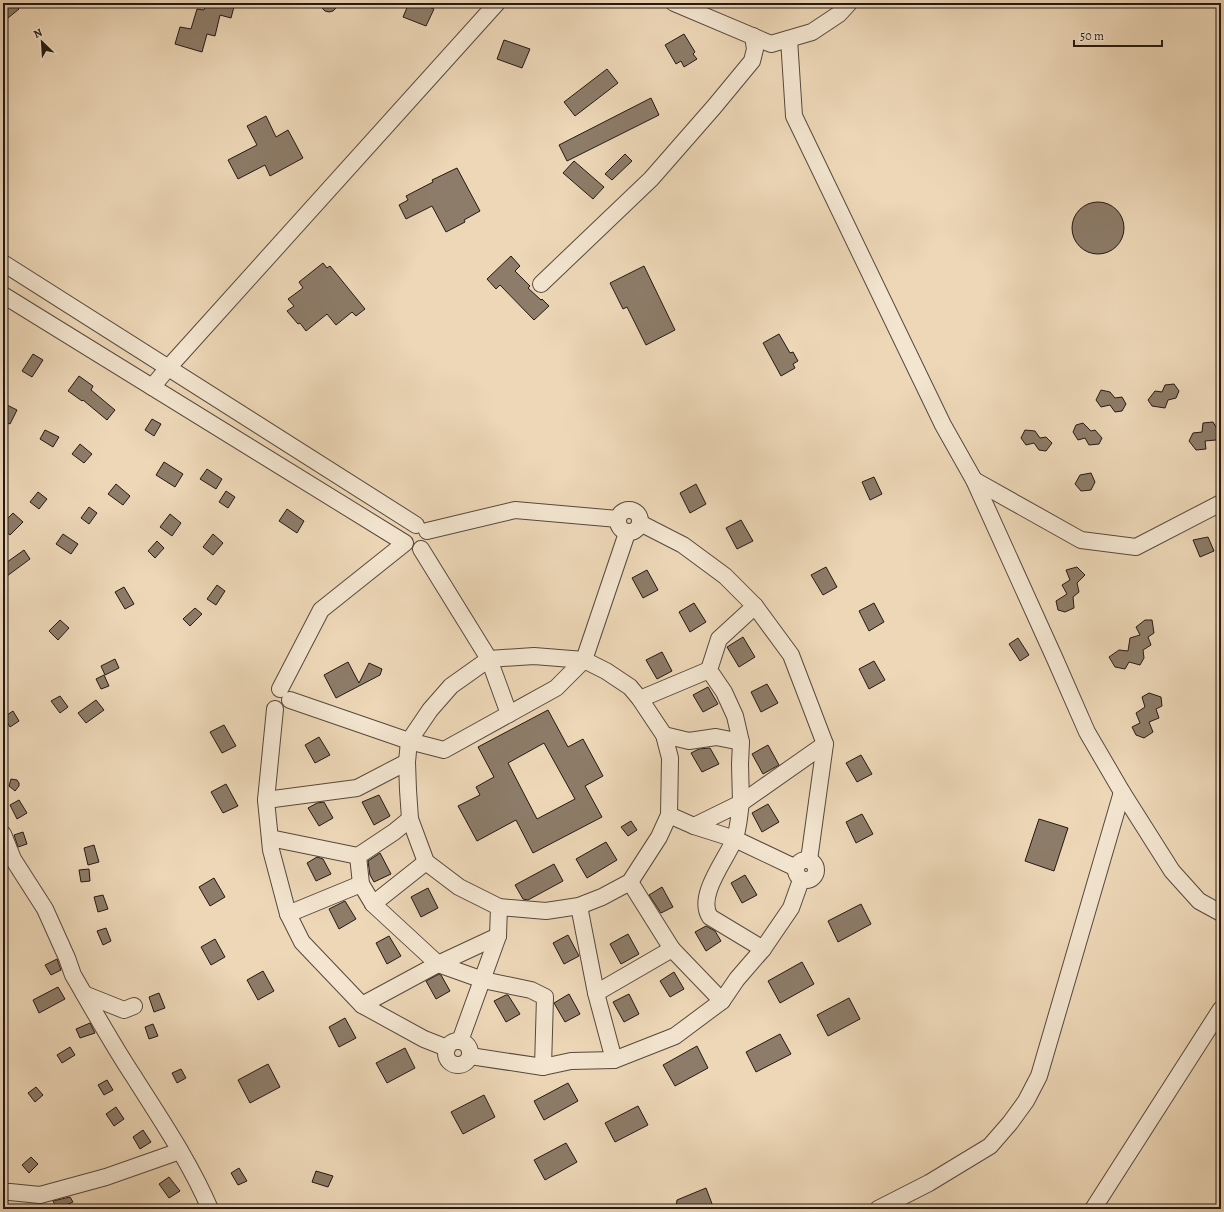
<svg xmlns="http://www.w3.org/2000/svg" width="1224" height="1212" viewBox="0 0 1224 1212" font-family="Alegreya,serif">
<rect width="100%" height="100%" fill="#edd7b7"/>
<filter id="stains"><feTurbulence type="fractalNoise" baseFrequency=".005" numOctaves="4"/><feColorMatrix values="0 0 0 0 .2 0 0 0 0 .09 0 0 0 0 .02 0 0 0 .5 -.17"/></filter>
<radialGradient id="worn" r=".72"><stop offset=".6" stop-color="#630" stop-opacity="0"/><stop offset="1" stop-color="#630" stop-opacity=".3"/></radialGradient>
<g fill="#8d7c69" stroke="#251914" fill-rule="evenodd">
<path d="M3,3H14L19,9L3,22Z"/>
<path d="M206,3H235L231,18L220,15L215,36L207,34L202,52L175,44L180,27L191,29L197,9L204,10Z"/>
<path d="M317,3H341L333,11L329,12L325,11Z"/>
<path d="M409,3H420L434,9L426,26L403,17Z"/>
<path d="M684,34L695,52L693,54L697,59L684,67L681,61L676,64L665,45Z"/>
<path d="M504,40L530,49L522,68L497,59Z"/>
<path d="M607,69L618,83L575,116L564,102Z"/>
<path d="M651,98L659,115L567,161L559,145Z"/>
<path d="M266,116L276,137L288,130L303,158L270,176L265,165L238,179L228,160L257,145L247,126Z"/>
<path d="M625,154L632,161L612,180L605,174Z"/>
<path d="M574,161L604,187L593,199L563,173Z"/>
<path d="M457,168L480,211L464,220L465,222L446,232L432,206L406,219L399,205L408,200L406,196L433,182L432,180Z"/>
<circle cx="1098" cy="228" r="26"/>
<path d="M511,256L520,266L515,271L530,286L528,288L541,300L542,299L549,306L534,320L500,285L496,289L487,279Z"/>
<path d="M323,263L327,268L330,266L365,309L356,316L352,312L336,325L327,314L306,331L300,323L298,324L287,311L294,306L288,299L303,288L299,282Z"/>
<path d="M644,266L675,330L646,345L627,307L623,309L610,283Z"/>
<path d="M779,334L790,353L793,352L798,361L793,364L795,368L781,376L763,343Z"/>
<path d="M33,354L43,360L32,377L22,371Z"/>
<path d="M79,376L93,386L91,390L115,410L107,420L83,400L82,401L68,391Z"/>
<path d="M1174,384L1179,391L1176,398L1168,400L1165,408L1152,406L1148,400L1155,391L1162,392L1165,385Z"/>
<path d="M1101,390L1110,392L1115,398L1122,397L1126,404L1122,411L1115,412L1110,405L1101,407L1096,400Z"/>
<path d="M3,403L17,410L10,424L3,421Z"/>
<path d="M152,419L161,424L154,436L145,430Z"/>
<path d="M1213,422L1219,432L1216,440L1205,441L1206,449L1196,450L1189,441L1193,433L1202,432L1203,423Z"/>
<path d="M1083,423L1091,431L1095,430L1102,438L1099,444L1089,445L1085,438L1078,440L1073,432L1076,425Z"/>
<path d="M45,430L59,437L53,447L40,439Z"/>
<path d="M1025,430L1035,431L1040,438L1046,437L1052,443L1046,451L1039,450L1034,443L1026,445L1021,438Z"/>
<path d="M80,444L92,454L84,463L72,454Z"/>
<path d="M164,462L183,474L175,487L156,475Z"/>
<path d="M207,469L222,479L216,489L200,479Z"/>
<path d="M1091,473L1095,482L1091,490L1081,491L1075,484L1080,475Z"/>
<path d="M874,477L882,494L870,500L862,482Z"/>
<path d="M116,484L130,496L123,505L108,494Z"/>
<path d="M696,484L706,504L690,513L680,493Z"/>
<path d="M226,491L235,497L228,508L219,502Z"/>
<path d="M38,492L47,499L39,509L30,502Z"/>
<path d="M89,507L97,513L89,524L81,518Z"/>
<path d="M287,509L304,521L297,533L279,521Z"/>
<path d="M13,513L23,522L10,535L3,529V523Z"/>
<path d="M170,514L181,523L172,536L160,527Z"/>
<path d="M741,520L753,541L737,549L726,528Z"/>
<path d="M63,534L78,544L71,554L56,544Z"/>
<path d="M213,534L223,543L213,555L203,547Z"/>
<path d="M1208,537L1214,551L1200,557L1193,540Z"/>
<path d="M157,541L164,548L155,558L148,551Z"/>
<path d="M24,550L30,559L3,579V565Z"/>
<path d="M826,567L837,587L823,595L811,575Z"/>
<path d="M1077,567L1085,575L1077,583L1079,592L1073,597L1074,608L1065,612L1058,610L1056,601L1067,594L1062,585L1070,580L1066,570Z"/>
<path d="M647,570L658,590L643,598L632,578Z"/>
<path d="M217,585L225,591L216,605L207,599Z"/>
<path d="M124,587L134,604L125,609L115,592Z"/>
<path d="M694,603L706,622L690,632L679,612Z"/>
<path d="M874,603L884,622L869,631L859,611Z"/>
<path d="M195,608L202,614L190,626L183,619Z"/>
<path d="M60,620L69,628L58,640L49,631Z"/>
<path d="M1145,620H1152L1154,633L1148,637L1151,645L1143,650L1144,658L1140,665L1129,662L1125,669L1115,667L1109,657L1119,650L1128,651L1130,638L1140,635L1136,627Z"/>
<path d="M743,637L755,657L739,667L727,647Z"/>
<path d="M1018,638L1029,655L1020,661L1009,644Z"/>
<path d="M662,652L672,671L657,679L646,660Z"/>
<path d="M115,659L119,668L105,675L101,666Z"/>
<path d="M874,661L885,680L869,689L859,669Z"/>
<path d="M348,662L359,683L369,663L382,669L380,675L336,698L324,675Z"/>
<path d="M104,675L109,686L101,689L96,679Z"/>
<path d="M767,684L778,703L761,712L751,692Z"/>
<path d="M708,687L718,704L703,712L693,695Z"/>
<path d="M1149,693L1161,697L1162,706L1156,709L1159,718L1149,722L1153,732L1144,738L1136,735L1132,727L1140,723L1136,713L1145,707L1142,697Z"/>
<path d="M60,696L68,707L60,713L51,701Z"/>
<path d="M96,700L104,710L86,723L78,713Z"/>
<path d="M548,710L568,747L583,739L603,776L585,786L602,817L533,853L516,820L477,841L458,806L480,795L476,787L494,777L478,747ZM544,743L575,799L537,819L508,763Z"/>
<path d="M13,711L19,721L10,727L4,717Z"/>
<path d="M224,725L236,746L222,753L210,732Z"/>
<path d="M319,737L330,755L315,763L305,745Z"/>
<path d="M768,745L779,765L763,774L752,754Z"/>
<path d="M710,748L719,764L702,772L691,753L699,749Z"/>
<path d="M861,755L872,774L857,782L846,763Z"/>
<path d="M11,779L17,780L19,783V786L15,791L9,786Z"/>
<path d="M226,784L238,806L223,813L211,792Z"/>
<path d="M379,795L390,816L374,825L362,802Z"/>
<path d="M19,800L27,813L17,819L10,805Z"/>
<path d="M324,802L333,818L319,826L308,808L317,803Z"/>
<path d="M768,804L779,822L762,832L752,813Z"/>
<path d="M862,814L873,834L856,843L846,822Z"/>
<path d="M1039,819L1068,828L1054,871L1025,861Z"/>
<path d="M631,821L637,830L628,836L621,827Z"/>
<path d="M23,832L27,844L18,847L14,835Z"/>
<path d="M606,842L617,860L587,878L576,859Z"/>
<path d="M94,845L99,862L88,865L84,848Z"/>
<path d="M380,853L391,874L374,882L370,875L368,861Z"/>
<path d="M317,857L323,859L331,874L316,881L307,863Z"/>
<path d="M554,864L563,881L528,900L523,899L515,885Z"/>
<path d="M89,869L90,881L81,882L79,870Z"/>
<path d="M745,875L757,895L742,903L731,883Z"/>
<path d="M214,878L225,897L210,906L199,887Z"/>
<path d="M662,887L673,907L661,913L649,895Z"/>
<path d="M428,888L438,908L421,917L411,897Z"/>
<path d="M103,895L108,909L98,912L94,897Z"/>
<path d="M345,901L356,919L339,929L329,909Z"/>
<path d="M861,904L871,924L838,942L828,921Z"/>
<path d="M706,926L715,931L721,941L706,951L695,932Z"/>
<path d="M106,928L111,941L103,945L97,931Z"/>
<path d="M628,934L639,954L621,964L610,944Z"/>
<path d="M568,935L579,956L564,964L553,943Z"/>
<path d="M389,936L401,956L387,964L376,943Z"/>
<path d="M215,939L225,957L211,965L201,947Z"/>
<path d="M57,959L61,970L51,975L45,965Z"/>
<path d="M802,962L814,984L780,1003L768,981Z"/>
<path d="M263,971L274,991L258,1000L247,980Z"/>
<path d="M674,972L684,989L670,997L660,981Z"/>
<path d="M439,974L441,975L450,991L436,999L426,981Z"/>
<path d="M58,987L65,999L39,1013L33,1000Z"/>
<path d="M159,993L165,1008L154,1012L149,997Z"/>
<path d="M569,994L580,1014L565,1022L554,1003Z"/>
<path d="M629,994L639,1014L624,1022L613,1002Z"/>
<path d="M506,995H508L520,1014L506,1022L494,1001Z"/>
<path d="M849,998L860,1019L828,1036L817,1015Z"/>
<path d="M345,1018L356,1038L339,1047L329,1027Z"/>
<path d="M90,1023L95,1033L80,1038L76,1029Z"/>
<path d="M153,1024L158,1036L149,1039L145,1027Z"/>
<path d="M780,1034L791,1054L756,1072L746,1052Z"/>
<path d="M697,1046L708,1068L675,1086L663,1065Z"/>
<path d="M70,1047L75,1055L62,1063L57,1055Z"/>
<path d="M405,1048L415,1068L387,1083L376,1063Z"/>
<path d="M268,1064L280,1087L250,1103L238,1080Z"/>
<path d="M181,1069L186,1078L177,1083L172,1073Z"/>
<path d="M107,1080L113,1090L104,1095L98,1085Z"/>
<path d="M568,1083L578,1101L544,1120L534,1101Z"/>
<path d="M36,1087L43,1095L35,1102L28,1093Z"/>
<path d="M484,1095L495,1117L463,1134L451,1112Z"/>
<path d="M638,1106L648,1125L615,1142L605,1123Z"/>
<path d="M116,1107L124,1119L114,1126L106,1114Z"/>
<path d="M143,1130L151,1142L140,1149L133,1137Z"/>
<path d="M566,1143L577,1162L545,1180L534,1160Z"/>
<path d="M31,1157L38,1164L29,1173L22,1165Z"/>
<path d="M239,1168L247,1181L238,1185L231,1173Z"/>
<path d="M316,1171L333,1176L328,1187L312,1182Z"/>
<path d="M169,1177L180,1191L169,1198L159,1184Z"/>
<path d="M706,1188L714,1209H676L677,1200Z"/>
<path d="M70,1197L73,1202L57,1209L53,1201Z"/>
</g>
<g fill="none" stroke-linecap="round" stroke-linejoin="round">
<g stroke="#57483d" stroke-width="18">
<g id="minor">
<path d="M674,3L771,44L812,32L839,14L849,3"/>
<path d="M789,39L794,116L943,425L974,480L1055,659L1087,732L1122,792L1172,871L1199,901L1221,913"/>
<path d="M3,263L416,525"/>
<path d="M541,284L651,179L714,107L752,61L755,49L753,36"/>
<path d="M3,295L405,543L321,610L280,689"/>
<path d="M152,387L168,368L497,3"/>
<path d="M974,480L1081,540L1136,547L1221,503"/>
<circle cx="629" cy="521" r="11"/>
<path d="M640,523L683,545L725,576L755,606L791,655L825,744L809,860"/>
<path d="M427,531L515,510L618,519"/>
<path d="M421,549L489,659L509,714"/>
<path d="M534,656L584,660L606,671L630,687L640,699L664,735L670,758L669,815L659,837L630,882L602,897L579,906L546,911L499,907L459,887L426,862L410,819L408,790L407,762L409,741L430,710L451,686L489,659Z"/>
<path d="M709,670L719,639L755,606"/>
<path d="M640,699L709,670L724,692L735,716L741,742"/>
<path d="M290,700L409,741L444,750L556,688L584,660L627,533"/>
<path d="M275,709L266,800L271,850L288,914L302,942L362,1005L424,1039L447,1048"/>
<path d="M664,735L689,741L716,737L741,742L740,764L741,803"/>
<path d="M266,800L357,788L407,762"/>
<path d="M741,803L825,744"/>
<path d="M669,815L694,826L735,839L796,868"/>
<path d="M694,826L741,803C739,814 739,829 734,840C726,860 696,896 710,917L763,949"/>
<path d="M3,834L13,859L45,909L67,958L73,975C93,1009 112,1044 134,1077C161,1120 190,1162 210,1209"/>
<path d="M270,838L358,856L394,832L410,819"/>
<path d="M358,856L361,884L373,904L438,964L483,980L531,990L545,997L543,1067"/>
<circle cx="806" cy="870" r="10"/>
<path d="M630,882L672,949"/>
<path d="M373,904L426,862"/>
<path d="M579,906L596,993L614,1060"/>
<path d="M288,914L361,884"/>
<path d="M596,993L672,949L722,1001"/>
<path d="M84,994L124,1010L134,1006"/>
<path d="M362,1005L438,964L498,936"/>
<path d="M460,1041L498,936L499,907"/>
<circle cx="458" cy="1053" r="12"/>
<path d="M470,1056L543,1067L571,1061L614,1060L675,1036L722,1001L737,979L763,949L791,908L801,880"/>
<path d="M3,1192H10L40,1195L106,1177L180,1151"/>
<path d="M878,1209L929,1183L990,1146L1010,1123L1026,1101L1039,1076L1122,792"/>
<path d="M1093,1209L1221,1009"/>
</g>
</g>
<use href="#minor" stroke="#f3e5d0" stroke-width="16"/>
</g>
<rect width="1224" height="1212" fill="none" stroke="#edd7b7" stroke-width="16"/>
<rect x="4" y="4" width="1216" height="1204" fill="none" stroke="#251914" stroke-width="2"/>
<rect x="8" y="8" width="1208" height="1196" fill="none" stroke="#251914"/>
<g transform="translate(42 42) rotate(335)" stroke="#f3e5d0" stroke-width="3" paint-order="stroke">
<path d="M0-3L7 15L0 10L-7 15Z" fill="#251914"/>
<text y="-6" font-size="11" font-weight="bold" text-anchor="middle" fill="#251914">N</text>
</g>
<path d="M1074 40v6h88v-6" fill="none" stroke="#251914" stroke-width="2"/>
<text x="1080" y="40" font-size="12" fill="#251914" stroke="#f3e5d0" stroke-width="3" paint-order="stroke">50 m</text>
<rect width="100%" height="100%" filter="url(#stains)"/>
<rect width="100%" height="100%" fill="url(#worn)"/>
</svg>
